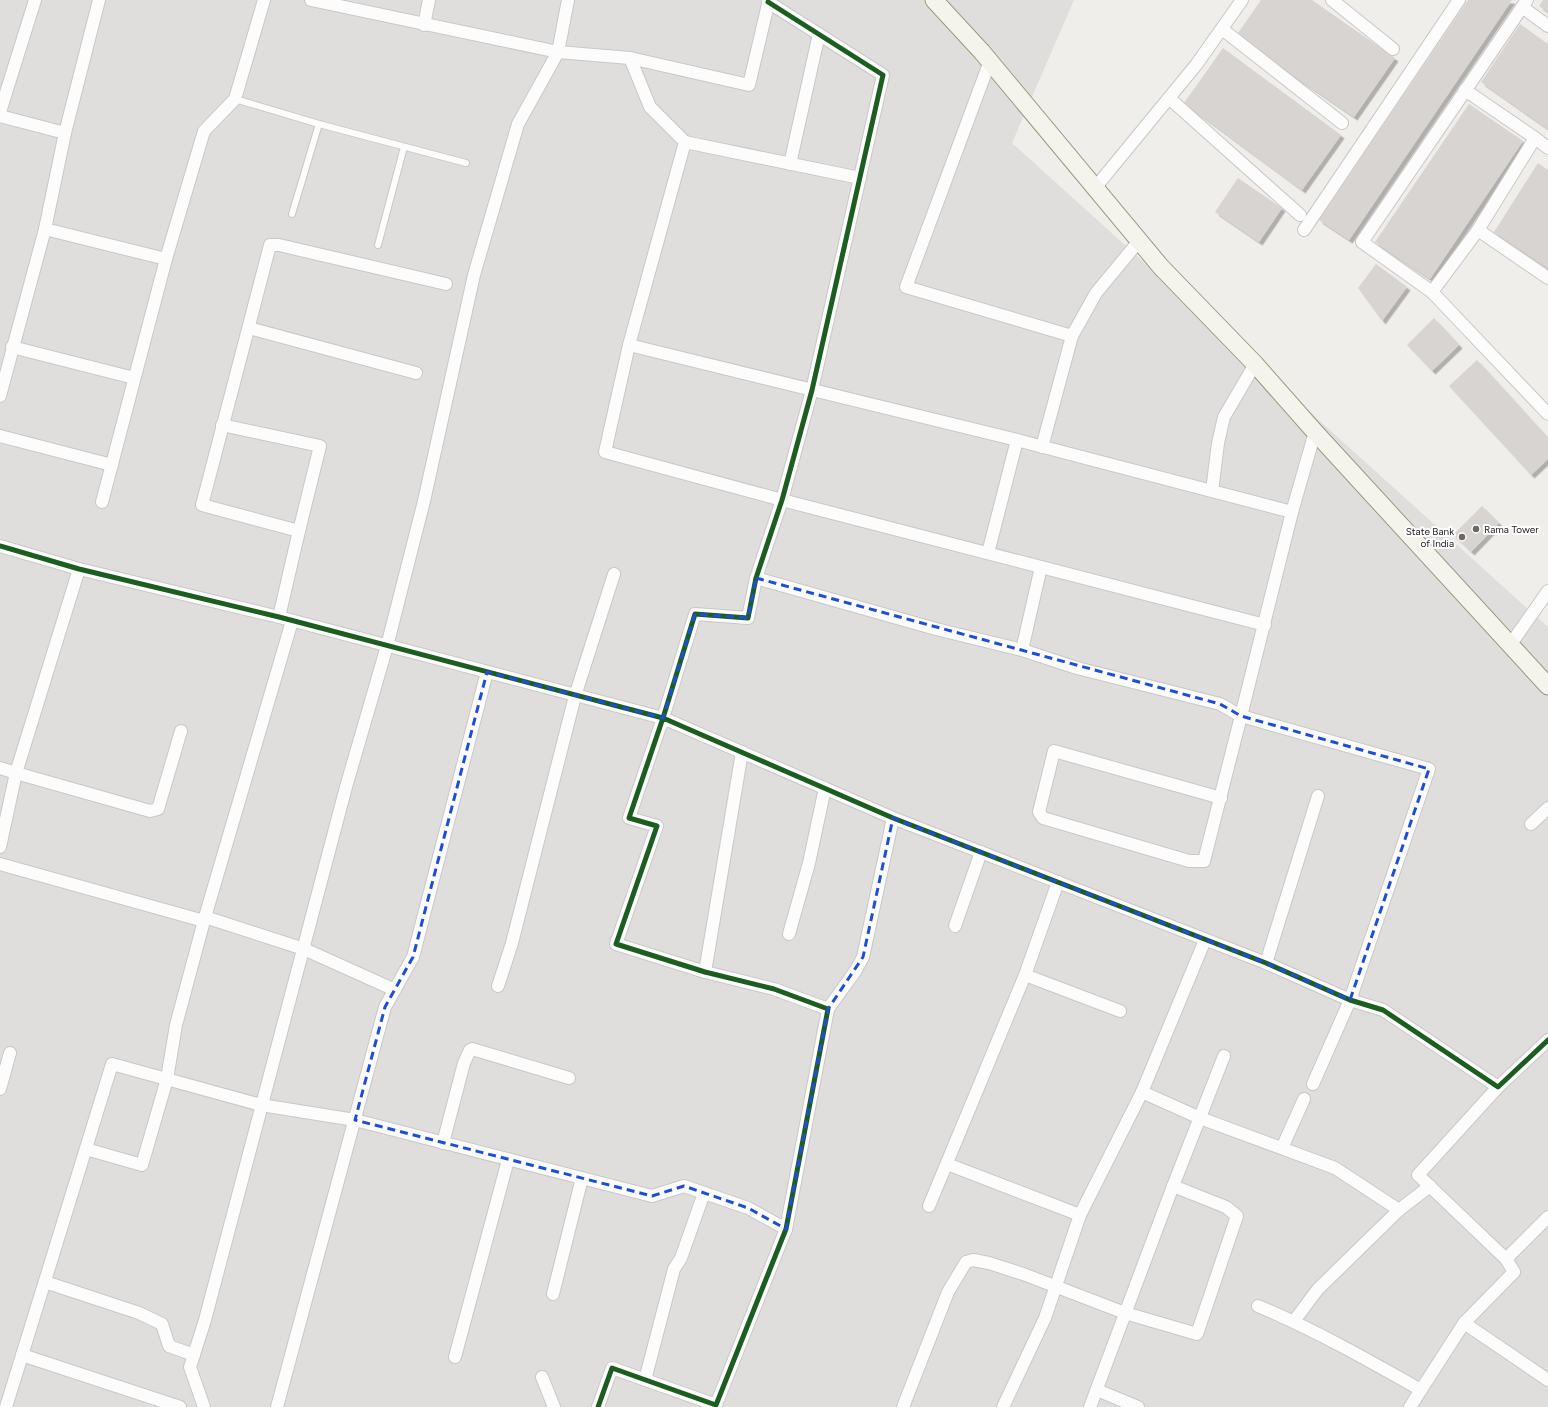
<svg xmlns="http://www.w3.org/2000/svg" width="1548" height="1407" viewBox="0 0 1548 1407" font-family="Figtree,sans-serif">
<defs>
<filter id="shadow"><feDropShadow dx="3.5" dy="3.5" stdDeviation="0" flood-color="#0004"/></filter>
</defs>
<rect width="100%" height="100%" fill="#f0eeeb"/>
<path fill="#dfdedc" d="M0,0H1074L1012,143L1548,627V1407H0Z"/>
<g fill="#d7d4d2" filter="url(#shadow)">
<path d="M1261,0H1312L1395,58L1354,117L1236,36Z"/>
<path d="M1468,0H1512L1349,240L1319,220Z"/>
<path d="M1543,0H1548V12L1539,6Z"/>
<path d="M1520,24L1548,44V129L1481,82Z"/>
<path d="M1223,48L1341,135L1302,190L1184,103Z"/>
<path d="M1469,104L1523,141L1430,279L1375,242Z"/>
<path d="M1538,163L1548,170V268L1494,232Z"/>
<path d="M1238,178L1282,208L1259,242L1215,212Z"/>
<path d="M1376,264L1407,287L1382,321L1358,288Z"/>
<path d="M1434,318L1459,345L1432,371L1407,345Z"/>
<path d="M1477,360L1548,438V459L1531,475L1449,386Z"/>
<path d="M1482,506L1499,523L1471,552L1453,535Z"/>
</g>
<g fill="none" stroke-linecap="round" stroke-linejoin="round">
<g stroke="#c9c8c7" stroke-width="8">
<g id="lane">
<path d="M235,99L319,124L466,163"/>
<path d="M292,214L319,124"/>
<path d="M378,245L404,147"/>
</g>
</g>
<g stroke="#c9c8c7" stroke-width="14">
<g id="street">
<path d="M311,0L558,52L630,58L749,85L769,0"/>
<path d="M1332,0L1393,49"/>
<path d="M1522,7L1548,26"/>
<path d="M424,25L429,0"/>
<path d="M1222,29L1342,123"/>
<path d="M630,58L650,107L685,142L629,345L605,452L782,500L1265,625"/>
<path d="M990,61L906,287L1072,336"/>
<path d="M1465,90L1535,138"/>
<path d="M1169,98L1300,215"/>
<path d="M0,112L35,0"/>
<path d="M0,116L65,133"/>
<path d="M685,142L860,178"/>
<path d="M1548,148L1535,138L1478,230L1548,278"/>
<path d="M790,164L819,34"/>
<path d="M1095,188L1196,65L1242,0"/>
<path d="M45,229L65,133L99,0"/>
<path d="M1304,230L1459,0"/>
<path d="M1478,230L1432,292L1548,414"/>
<path d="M1432,292L1362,242L1527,0"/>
<path d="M249,328L416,373"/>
<path d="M629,345L1017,440L1292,512"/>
<path d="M12,347L134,378"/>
<path d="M0,396L45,229L166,259L204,131L235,99L264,0"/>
<path d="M222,425L320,446L299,531L279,617"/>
<path d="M0,436L112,465"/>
<path d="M1042,447L1072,336L1096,293L1139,241"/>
<path d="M1212,491L1218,443L1224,417L1255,364"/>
<path d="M102,502L166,259"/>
<path d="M299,531L202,505L270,245H279L446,284"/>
<path d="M0,546L79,569L279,617L663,718L695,614L748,618L756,578L782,500L812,390L883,75L768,2"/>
<path d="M988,553L1017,440"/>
<path d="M756,578L936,629L1022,650L1077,668L1220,704L1241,716L1204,861H1189L1043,818L1039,812L1054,751L1221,798"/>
<path d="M1510,645L1548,591"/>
<path d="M1022,650L1041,567"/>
<path d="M0,768L16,773L79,569"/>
<path d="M1531,824L1548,808"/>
<path d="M0,847L16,773L150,811L158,809L181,731"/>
<path d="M0,864L204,921"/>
<path d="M205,917L304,949L395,990"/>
<path d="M955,926L981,852"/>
<path d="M789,934L809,863L825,788"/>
<path d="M1205,940L1142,1092L1200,1118L1335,1168L1399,1210L1430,1186"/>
<path d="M1266,963L1318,796"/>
<path d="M705,972L742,752"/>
<path d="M1025,975L1120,1011"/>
<path d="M498,986L512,943L575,696L614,574"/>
<path d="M828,1009L856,970L863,957L893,818"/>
<path d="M1313,1084L1350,1000L1429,769L1241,716L1292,512L1315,432"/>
<path d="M1498,1087L1418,1175L1506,1259L1548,1217"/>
<path d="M0,1089L10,1053"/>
<path d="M443,1143L464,1063L470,1050L472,1049L569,1078"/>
<path d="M1282,1148L1304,1099"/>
<path d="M86,1149L142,1165L167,1079L176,1025L205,917L292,621"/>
<path d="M947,1164L1080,1215"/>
<path d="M929,1206L1025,975L1058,882"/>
<path d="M45,1282L139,1313L162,1324L169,1346L194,1355"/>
<path d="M553,1294L582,1178"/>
<path d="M1258,1306C1315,1330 1368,1360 1421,1390"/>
<path d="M1294,1321L1318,1289L1399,1210"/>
<path d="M1464,1323L1548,1380"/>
<path d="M22,1355L180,1407"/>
<path d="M455,1357L508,1160"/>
<path d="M542,1377L554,1407"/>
<path d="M645,1380L674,1269L681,1258L704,1193"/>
<path d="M1097,1390L1138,1407"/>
<path d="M6,1407L112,1064L261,1105L355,1120L652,1196L684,1186L748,1208L786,1229"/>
<path d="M204,1407L190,1367L205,1320L346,787L387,646L424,501L474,275L518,124L558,52L568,0"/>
<path d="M277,1407L385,1007L413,957L487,672"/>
<path d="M598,1407L612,1368L716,1405L786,1229L828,1009L774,989L705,972L616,944L657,826L629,818L663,718L893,818L1266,963L1350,1000L1383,1010L1498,1087L1548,1040"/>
<path d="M903,1407L948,1292L966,1262L973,1260L989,1263L1023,1274L1125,1313L1197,1334L1237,1216L1226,1207L1173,1186"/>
<path d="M1003,1407L1045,1318L1080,1215L1142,1092"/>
<path d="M1090,1407L1173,1186L1224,1056"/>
<path d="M1410,1407L1464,1323L1514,1272L1506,1259"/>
</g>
</g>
<g stroke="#999a82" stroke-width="19">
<path id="secondary" d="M934,0L982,52L1161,267L1255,364L1315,432L1548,686"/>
</g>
<use href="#lane" stroke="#fdfcfc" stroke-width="6"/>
<use href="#street" stroke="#fdfcfc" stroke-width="12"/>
<use href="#secondary" stroke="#f4f4ed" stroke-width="17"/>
<g stroke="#fff" stroke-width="8">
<g id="cycleway">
<path d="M0,546L79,569L279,617L663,718L695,614L748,618L756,578L782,500L812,390L883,75L768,2"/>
<path d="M598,1407L612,1368L716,1405L786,1229L828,1009L774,989L705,972L616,944L657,826L629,818L663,718L893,818L1266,963L1350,1000L1383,1010L1498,1087L1548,1040"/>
</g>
</g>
<use href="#cycleway" stroke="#1b5e20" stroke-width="5"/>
</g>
<path fill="none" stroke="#1d4ed8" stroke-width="3" stroke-dasharray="8 5" stroke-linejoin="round" d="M756,578L1220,704L1241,716L1429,769L1350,1000L1266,963L893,818L863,957L828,1009L786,1229L748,1208L684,1186L652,1196L355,1120L385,1007L413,957L487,672L663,718L695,614L748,618Z"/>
<g fill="#6a6968" stroke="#fff" stroke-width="1.5">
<circle cx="1476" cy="529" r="4"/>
<circle cx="1462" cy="537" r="4"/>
</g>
<g text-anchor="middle" stroke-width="4" stroke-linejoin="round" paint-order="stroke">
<g font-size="10" fill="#222" stroke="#fff" text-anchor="start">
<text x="1484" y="533">Rama Tower</text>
<text x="1454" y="535" text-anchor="end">State Bank<tspan x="1454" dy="12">of India</tspan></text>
</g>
</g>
</svg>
